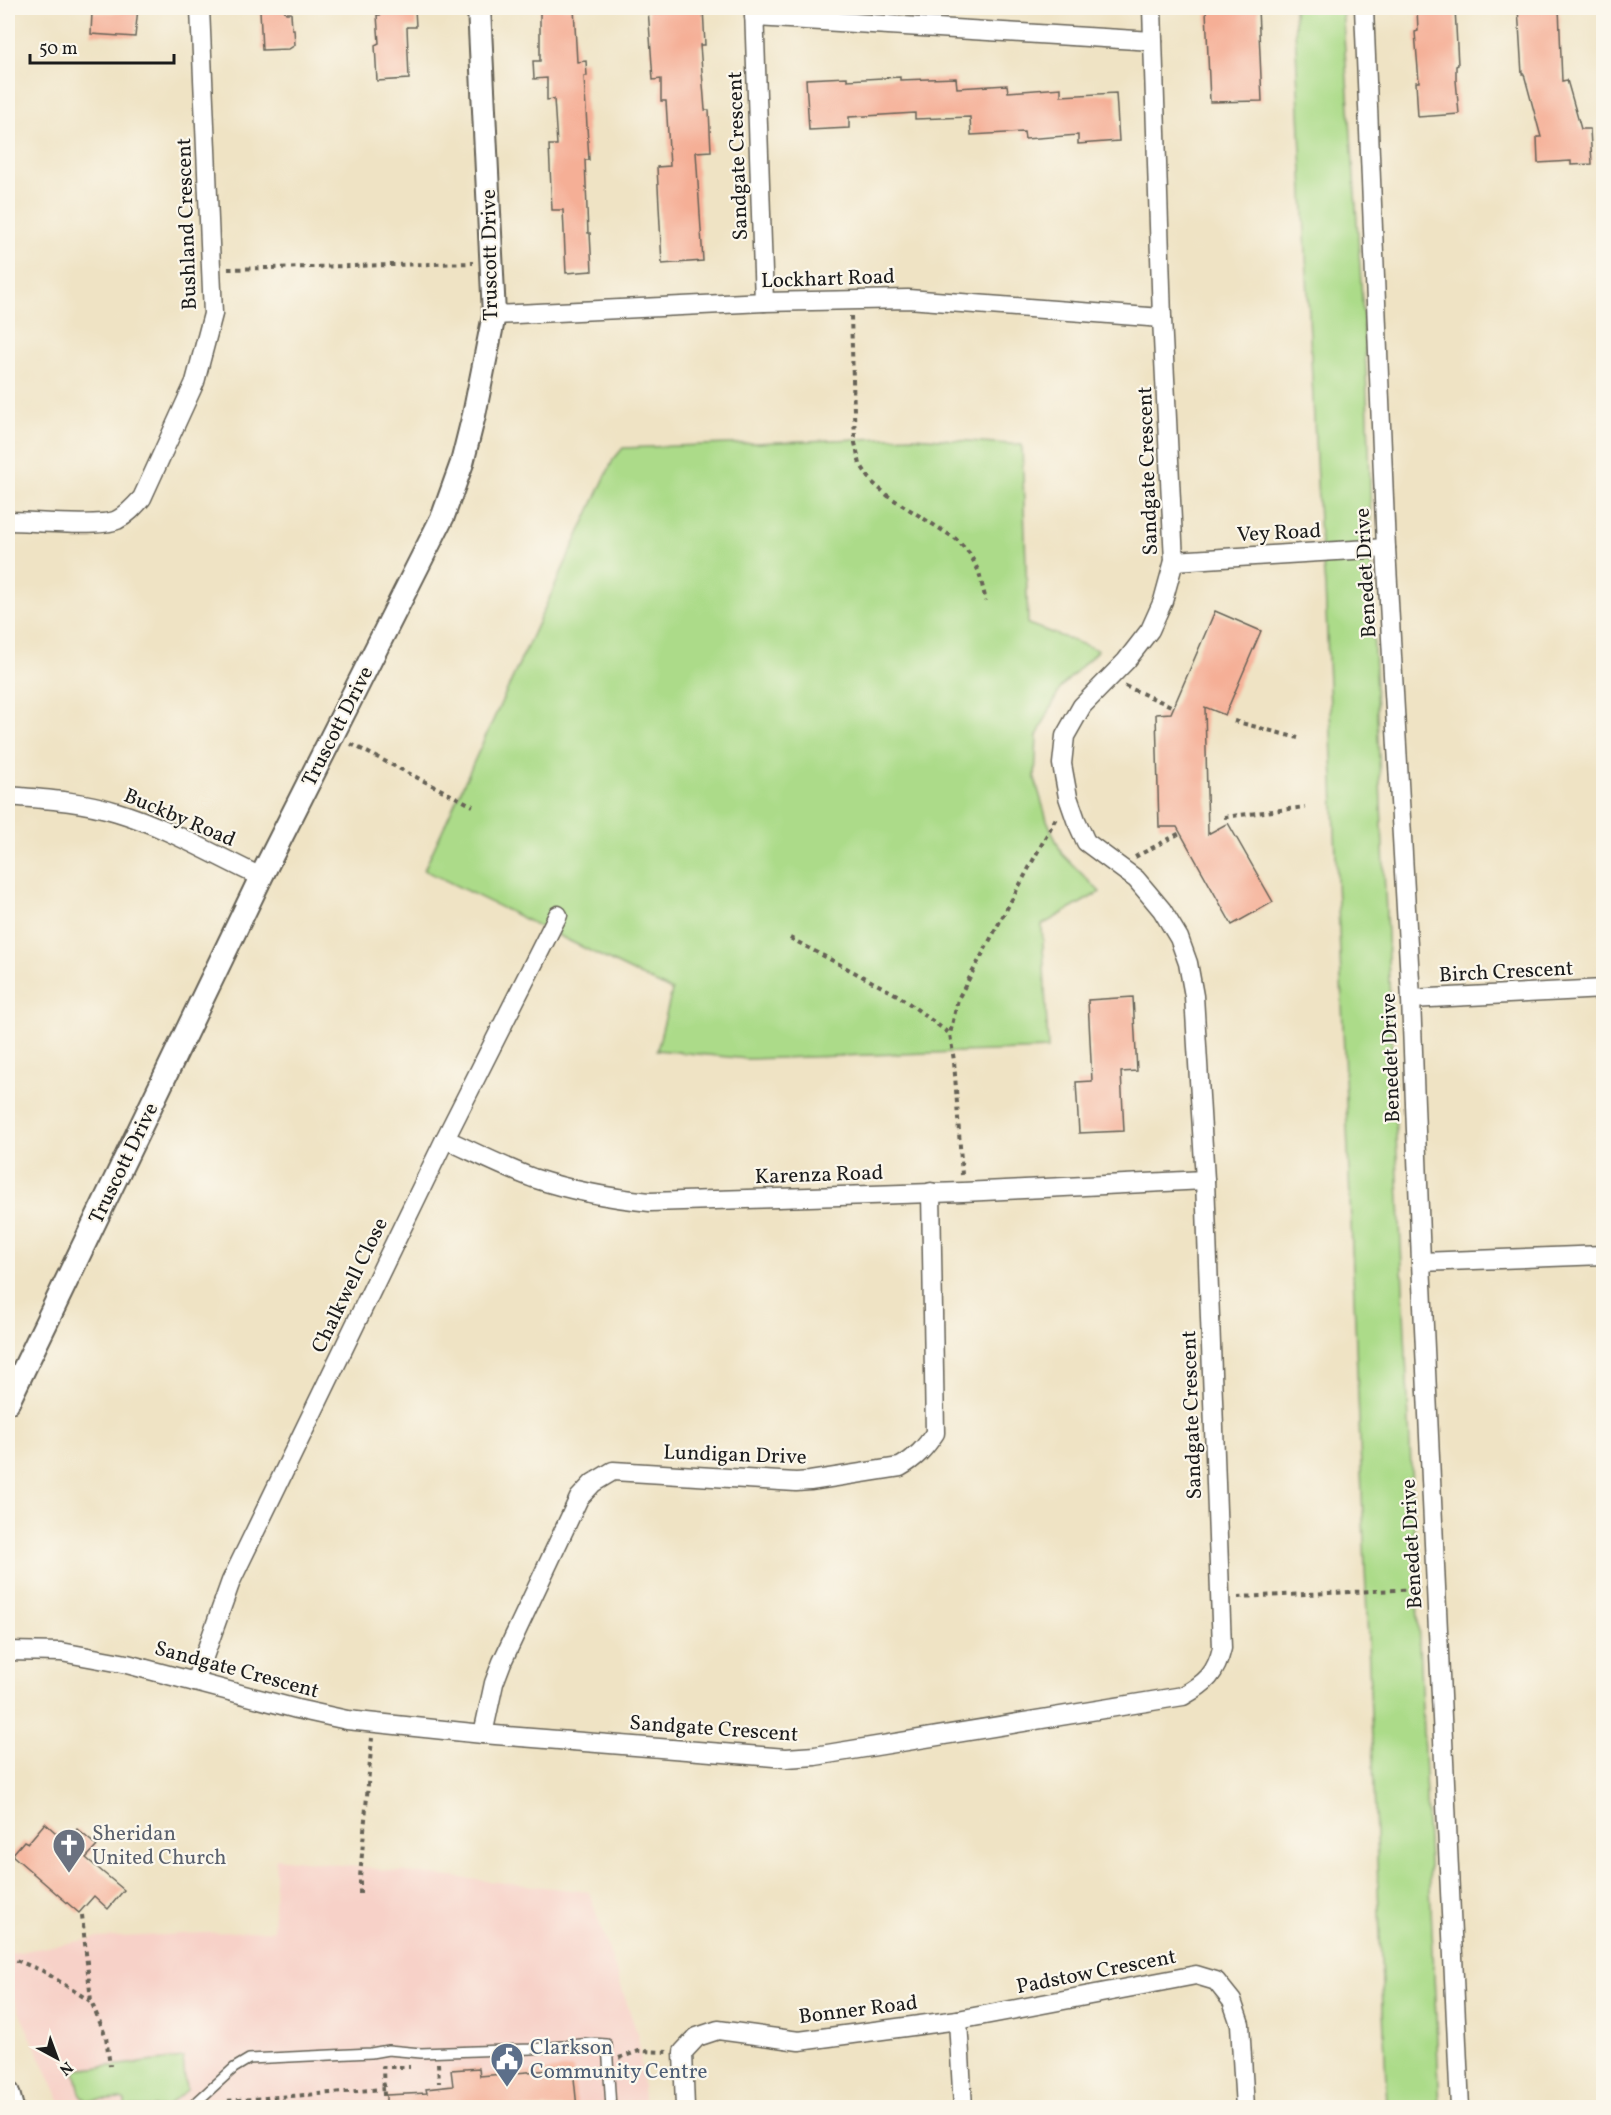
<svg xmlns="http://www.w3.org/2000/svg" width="1611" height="2115" viewBox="0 0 1611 2115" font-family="Vollkorn,serif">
<rect width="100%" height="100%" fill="#fbf7ec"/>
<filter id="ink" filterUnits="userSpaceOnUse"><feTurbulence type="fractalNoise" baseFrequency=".0167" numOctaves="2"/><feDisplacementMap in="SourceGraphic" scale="12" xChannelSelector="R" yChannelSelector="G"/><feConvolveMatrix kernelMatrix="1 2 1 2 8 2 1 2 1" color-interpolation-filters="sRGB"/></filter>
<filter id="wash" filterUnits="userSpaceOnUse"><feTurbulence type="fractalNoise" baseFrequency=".008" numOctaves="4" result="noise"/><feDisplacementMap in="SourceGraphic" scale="24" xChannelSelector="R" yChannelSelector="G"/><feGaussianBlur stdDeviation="1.35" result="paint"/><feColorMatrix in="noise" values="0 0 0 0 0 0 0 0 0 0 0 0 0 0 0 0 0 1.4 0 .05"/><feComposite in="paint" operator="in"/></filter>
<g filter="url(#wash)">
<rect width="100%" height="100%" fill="#efe3c4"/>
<path fill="#f7d1c8" d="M276,1858L589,1892L638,2036L645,2107H63L8,1988V1954L97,1938L273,1930Z"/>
<g fill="#acdb89" stroke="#647c52" stroke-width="1.5">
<path d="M1294,8H1342C1355,199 1372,390 1371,582L1440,2107H1387L1325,586L1319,522Z"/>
<path d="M913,437L1022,445L1028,624L1098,650L1061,687L1037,736L1035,779L1047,820L1062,854L1100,892L1042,925L1048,1049L748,1059L657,1050L672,991L424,870L613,460L623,448Z"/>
<path d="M183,2058L186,2090L166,2107H125V2101L121,2099L87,2101L80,2093L75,2070Z"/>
</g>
<g id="blocks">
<g fill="#f5af96">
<path d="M121,8H138L135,37L91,34L92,12L121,13Z"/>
<path d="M262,8H283L286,13H291L292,29H294L295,45L289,49L262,50L260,10H262Z"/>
<path d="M379,8H415L416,27H407L409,79L377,81L375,45L379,43L377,15H380Z"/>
<path d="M540,8H574L577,62L586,61L587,76H584L589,160H585L588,233H590L592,271L566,273L563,210H552L549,145H557L554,99L547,100V78L534,79L533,61H540Z"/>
<path d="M648,8H703L705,45H700L705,110H709L711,151L696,152L703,261L662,264L657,167L670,166L666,101H661V79L653,80Z"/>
<path d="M1258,8L1262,101L1210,102L1206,10Z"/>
<path d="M1417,8H1455L1458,65L1456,66V80L1459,114L1418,117L1416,82H1419L1415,32L1418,31Z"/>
<path d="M1518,8H1559L1562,81L1567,80L1581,129H1590L1592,164L1571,165V161L1538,163L1537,137H1541L1524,74H1522Z"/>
<path d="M847,77V80L900,77V80L956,78L957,88L1007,85L1008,92L1061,88V96L1116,93L1119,141L1078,144V135L1025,139L1024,132L971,135L970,117L915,119V113L849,117V128L809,130L806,79Z"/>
<path d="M1215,611L1261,631L1225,715L1205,707L1208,834L1228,823L1273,902L1232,925L1177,827H1159L1156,714L1171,713Z"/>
<path d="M1133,997L1137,1071L1121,1072L1124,1131L1079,1133L1076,1082L1092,1081L1088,1000Z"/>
<path d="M45,1823L66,1842L77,1829L97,1846L86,1858L124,1890L108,1909L94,1896L79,1913L12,1855L24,1841L28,1843Z"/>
<path d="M479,2068L480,2076L573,2068L577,2108H386V2095L427,2093L426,2089L453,2086L451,2070Z"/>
</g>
</g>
</g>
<g filter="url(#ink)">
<use href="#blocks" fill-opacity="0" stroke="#666257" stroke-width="1.5"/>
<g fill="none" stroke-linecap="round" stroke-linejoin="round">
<g stroke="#666257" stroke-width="12">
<path id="service" d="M190,2108L234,2068L249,2059L371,2053L388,2050L421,2053L532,2049L591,2043L607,2044L611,2108"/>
</g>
<g stroke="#666257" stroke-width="21">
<g id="minor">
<path d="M754,8L764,302"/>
<path d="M1364,8L1386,548L1411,999L1421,1262L1460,2108"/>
<path d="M754,17L1153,41"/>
<path d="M494,315L764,302L908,299L1162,318"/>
<path d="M8,521C30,521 99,528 117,520C127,515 134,507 142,498L195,382L213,314L200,8"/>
<path d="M1174,561L1386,548"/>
<path d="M8,796C44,799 82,801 117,812C167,827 214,855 261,877"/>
<path d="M1411,999L1604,989"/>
<path d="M445,1139C474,1152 503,1167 533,1178C572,1191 610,1198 650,1202L963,1192L1205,1180"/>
<path d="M1421,1262L1604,1255"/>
<path d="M8,1651L61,1652L127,1664L297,1709L347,1720L483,1734L786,1758L815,1756L1183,1696C1206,1683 1216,1674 1222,1648L1205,1180L1194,996L1188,963L1179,938L1162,910L1147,892L1136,879L1086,842L1076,820L1068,797L1062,764L1065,736L1082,706L1126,661L1150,630L1163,601L1174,561L1162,318L1152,8"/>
<path d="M195,1682L231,1581L445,1139L558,915"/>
<path d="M483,1734L494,1683L502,1662L579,1498L593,1483L613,1471L796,1482L810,1481L900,1467C916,1458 925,1448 935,1433L931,1192"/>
<path d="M958,2020L963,2108"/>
<path d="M685,2108L683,2052L697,2037L718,2030L799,2041L958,2020L1196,1975L1216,1981L1232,2001L1240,2024L1245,2108"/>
</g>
</g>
<g stroke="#666257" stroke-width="26">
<g id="tertiary">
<path d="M8,1402L261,877L443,516L462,463L474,415L494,315L479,8"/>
<path d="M8,2093L12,2108"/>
</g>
</g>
<g stroke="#666257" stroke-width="4" stroke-dasharray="4.5 4.5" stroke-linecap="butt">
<path d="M228,269L473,263"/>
<path d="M851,316L855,443L860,464L872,482L888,496L956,539L970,554L979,572L986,601"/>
<path d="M1125,686L1171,706"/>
<path d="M1234,721L1298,738"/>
<path d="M351,744L473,806"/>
<path d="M1224,817L1305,807"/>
<path d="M1135,857L1182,832"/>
<path d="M790,938L899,996L950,1034"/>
<path d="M962,1175L954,1061L950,1034L958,999L1057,816"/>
<path d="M1238,1597L1420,1589"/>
<path d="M360,1894V1877L372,1738"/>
<path d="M82,1915L91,2001L106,2037L110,2066"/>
<path d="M8,1957L43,1971L90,2001"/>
<path d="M619,2058L639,2051L668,2052"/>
<path d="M438,2063L439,2083"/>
<path d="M384,2096L383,2067H410"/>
<path d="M227,2108L226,2101L384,2089"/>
</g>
<use href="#service" stroke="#fff" stroke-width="9"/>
<use href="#minor" stroke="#fff" stroke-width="18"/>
<use href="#tertiary" stroke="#fff" stroke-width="22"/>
</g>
</g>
<defs>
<g id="church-pin" transform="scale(1.725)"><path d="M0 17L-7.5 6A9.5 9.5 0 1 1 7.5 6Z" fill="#6b7280" stroke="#fbf7ec"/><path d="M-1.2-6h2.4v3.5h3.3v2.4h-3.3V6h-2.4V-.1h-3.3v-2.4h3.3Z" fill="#fff"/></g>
<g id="civic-pin" transform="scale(1.725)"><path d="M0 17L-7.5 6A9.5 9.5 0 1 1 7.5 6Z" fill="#5c6f8a" stroke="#fbf7ec"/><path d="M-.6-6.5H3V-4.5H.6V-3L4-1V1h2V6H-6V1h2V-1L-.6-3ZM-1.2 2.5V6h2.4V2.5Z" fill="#fff"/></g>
</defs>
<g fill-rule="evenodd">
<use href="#church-pin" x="69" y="1845"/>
<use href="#civic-pin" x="507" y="2059"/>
</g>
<g text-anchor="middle" stroke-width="4.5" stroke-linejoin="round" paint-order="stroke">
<g font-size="21" fill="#1c1c1c" stroke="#fbf7ec">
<text transform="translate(737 156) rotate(-92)" y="7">Sandgate Crescent</text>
<text transform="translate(186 224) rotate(-92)" y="7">Bushland Crescent</text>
<text transform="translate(489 255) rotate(-91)" y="7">Truscott Drive</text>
<text transform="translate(828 278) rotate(-2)" y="7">Lockhart Road</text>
<text transform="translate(1147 471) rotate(-92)" y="7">Sandgate Crescent</text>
<text transform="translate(1279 532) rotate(-3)" y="7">Vey Road</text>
<text transform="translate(1365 573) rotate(-93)" y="7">Benedet Drive</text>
<text transform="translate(337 726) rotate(-63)" y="7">Truscott Drive</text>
<text transform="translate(180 817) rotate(23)" y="7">Buckby Road</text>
<text transform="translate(1506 971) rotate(-3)" y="7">Birch Crescent</text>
<text transform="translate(1390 1058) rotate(-92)" y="7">Benedet Drive</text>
<text transform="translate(123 1163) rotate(-64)" y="7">Truscott Drive</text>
<text transform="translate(819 1174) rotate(-2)" y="7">Karenza Road</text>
<text transform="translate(349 1285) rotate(-64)" y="7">Chalkwell Close</text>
<text transform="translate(1191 1415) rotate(-92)" y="7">Sandgate Crescent</text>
<text transform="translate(735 1454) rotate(2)" y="7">Lundigan Drive</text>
<text transform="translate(1411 1544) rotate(-93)" y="7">Benedet Drive</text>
<text transform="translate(237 1669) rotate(15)" y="7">Sandgate Crescent</text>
<text transform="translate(714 1728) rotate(4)" y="7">Sandgate Crescent</text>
<text transform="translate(1096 1971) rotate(-11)" y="7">Padstow Crescent</text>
<text transform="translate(858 2009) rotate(-7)" y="7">Bonner Road</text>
</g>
<g font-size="21" fill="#5b616d" stroke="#fbf7ec" text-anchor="start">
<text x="92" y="1840">Sheridan<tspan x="92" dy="24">United Church</tspan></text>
</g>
<g font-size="21" fill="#4e5e75" stroke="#fbf7ec" text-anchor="start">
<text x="530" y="2054">Clarkson<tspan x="530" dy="24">Community Centre</tspan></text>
</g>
</g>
<rect width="1611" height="2115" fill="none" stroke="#fbf7ec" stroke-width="30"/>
<g transform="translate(57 2058) rotate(139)" stroke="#fbf7ec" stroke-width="4.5" paint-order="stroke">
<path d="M0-4.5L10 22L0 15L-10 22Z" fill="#1c1c1c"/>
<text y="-9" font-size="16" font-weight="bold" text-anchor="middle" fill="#1c1c1c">N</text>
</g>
<path d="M30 54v9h144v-9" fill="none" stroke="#1c1c1c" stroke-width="3"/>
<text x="39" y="54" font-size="18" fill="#1c1c1c" stroke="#fbf7ec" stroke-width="4.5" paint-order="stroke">50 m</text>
</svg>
